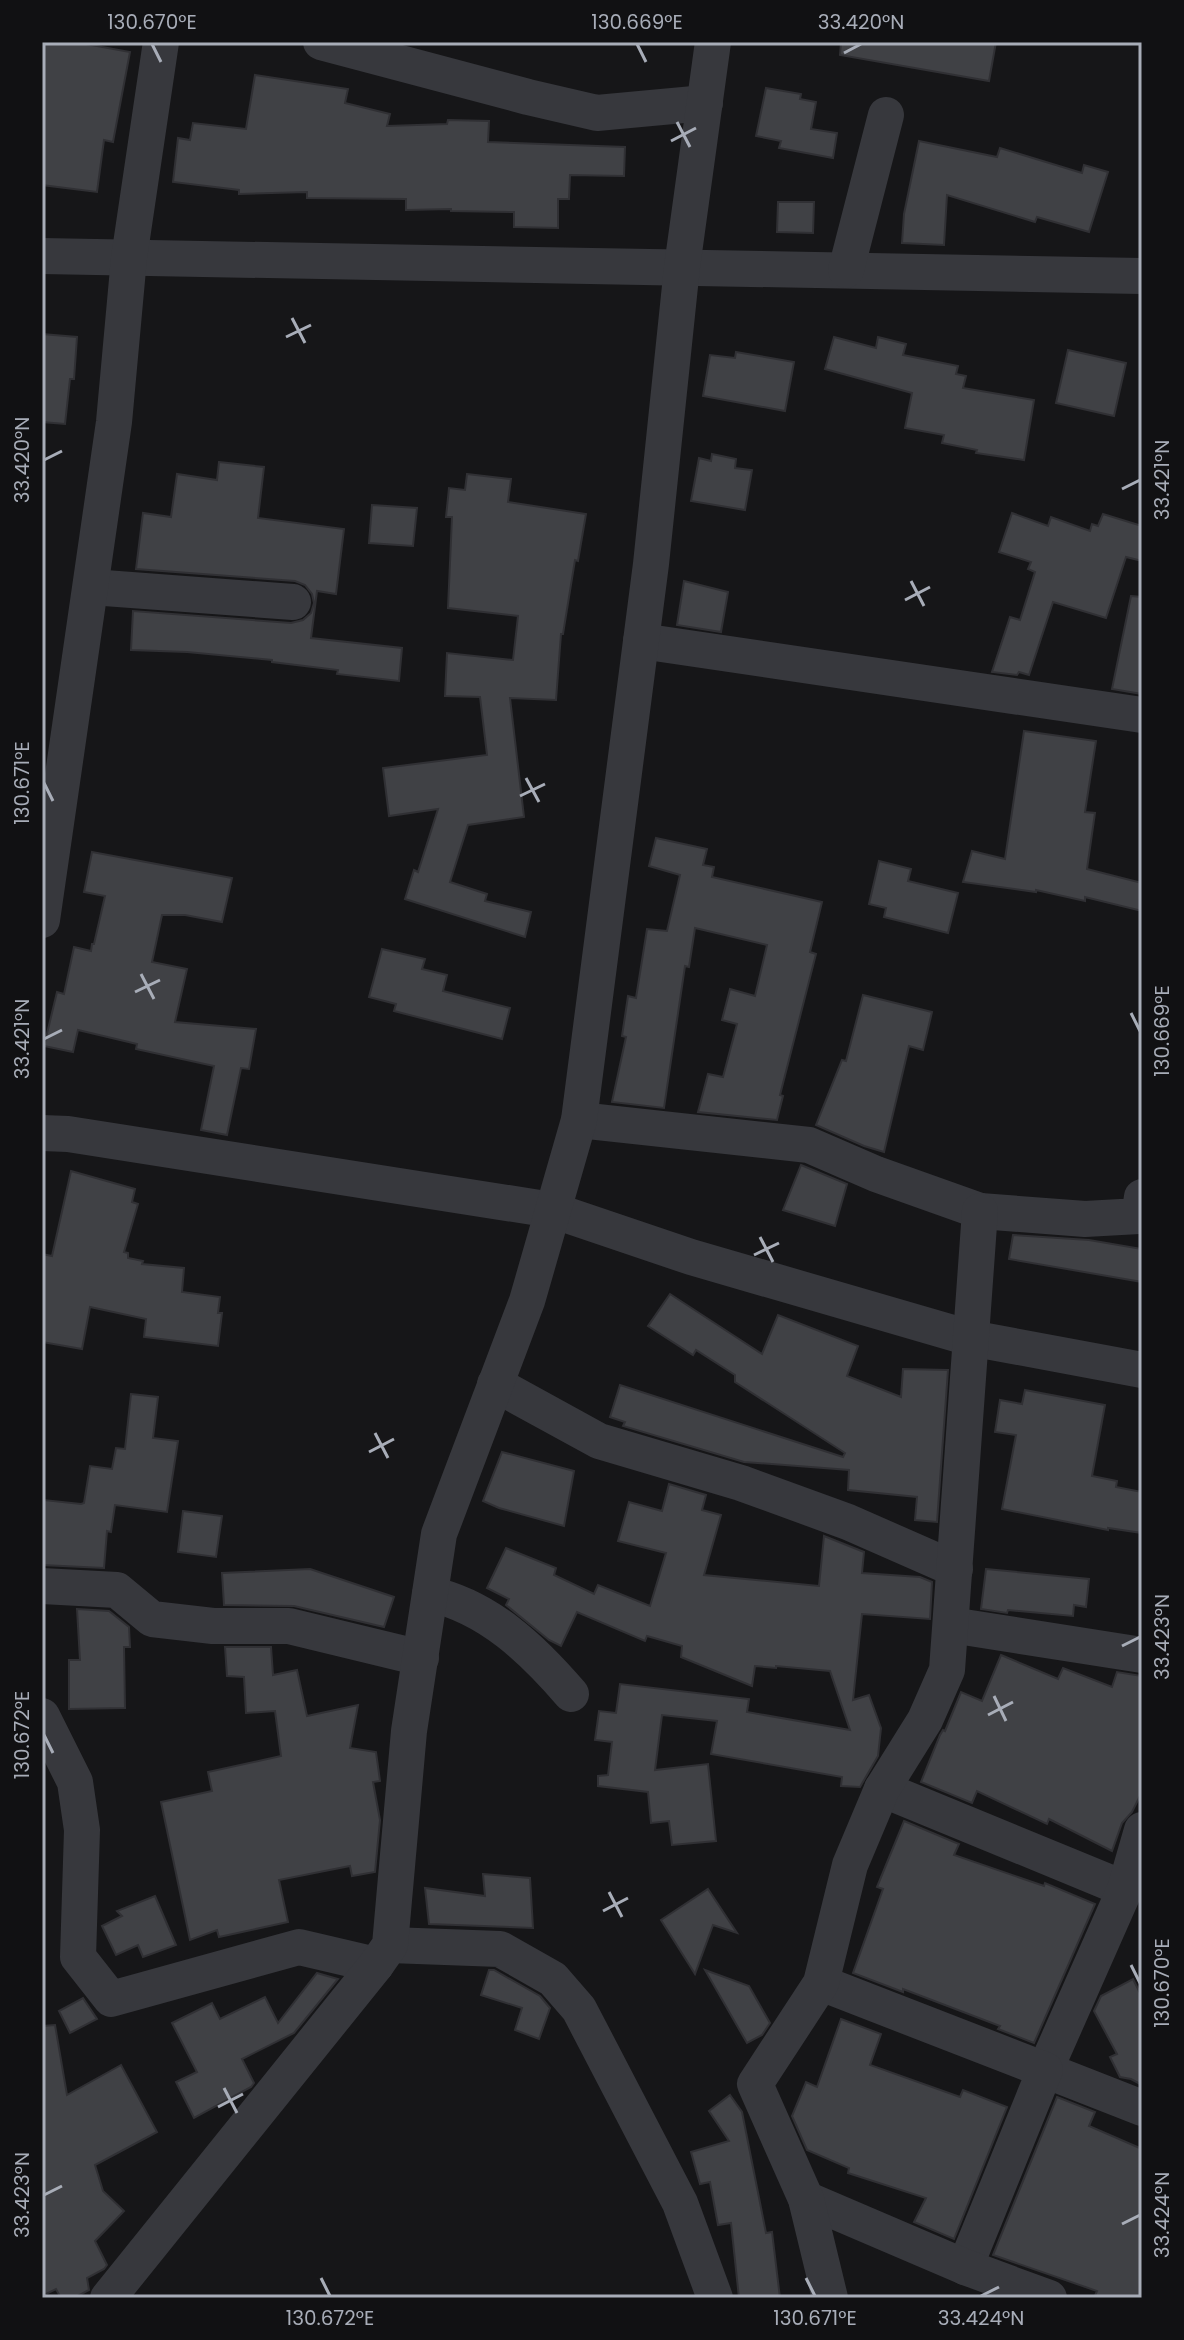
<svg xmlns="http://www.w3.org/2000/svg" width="1184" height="2340" viewBox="0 0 1184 2340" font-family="Poppins,sans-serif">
<rect width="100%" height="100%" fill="#161618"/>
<g fill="#404145" stroke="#303034" stroke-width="2">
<path d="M42,42H75L130,52L113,142L104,140L97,192L42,185Z"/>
<path d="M841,42H996L989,81L840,55Z"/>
<path d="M255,75L348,89L345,103L390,114L387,126L447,124L448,120L489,121L488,142L625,147L624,176L570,175L569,199H558V228L514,227V212L451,211V209L406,210V199L307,198V192L239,194V190L173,182L178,138L190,140L193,123L246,129Z"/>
<path d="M766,88L801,94L800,99L816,102L811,129L837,133L833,158L779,148L781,141L756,136Z"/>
<path d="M919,141L997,157L1000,148L1082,173L1084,165L1108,172L1089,232L1037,217L1035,222L947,195L944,245L902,243L904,214Z"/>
<path d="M778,202H814L813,233L777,232Z"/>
<path d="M42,334L77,337L74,379H70L65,424L42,422Z"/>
<path d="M834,337L876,348L878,337L906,344L903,355L958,366L956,374L966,376L963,388L1034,400L1024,460L976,453L977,450L942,443L944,435L905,428L912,393L825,369Z"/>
<path d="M1068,350L1126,363L1114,416L1056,403Z"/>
<path d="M736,352L794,362L785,411L703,396L710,355L735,358Z"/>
<path d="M712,454L736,459L735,468L752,470L745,510L691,501L699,458L711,461Z"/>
<path d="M219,462L264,467L258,518L344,529L336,594L317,591L311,638L402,648L399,681L337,674L338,670L272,662V660L187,652L131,650L133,611L291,623L303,620L311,613L314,603L312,594L305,585L295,581L136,569L143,513L171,517L177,474L217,480Z"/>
<path d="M467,474L511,479L508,502L586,514L578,561L575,560L563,634H561L556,700L510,698L524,817L468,825L450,882L487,894L485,901L531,912L525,937L405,899L414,870L418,872L438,809L389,816L383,768L487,755L480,697L445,696L447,653L513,660L518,616L448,608L452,517H446L449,488L465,490Z"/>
<path d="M372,505L417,508L413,546L369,543Z"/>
<path d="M1012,513L1048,526L1051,517L1090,531L1092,524L1098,526L1103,514L1142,526V561L1126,557L1106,618L1053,602L1029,675L1019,672L1017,675L992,672L1010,617L1020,620L1035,572L1028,569L1031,562L999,552Z"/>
<path d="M684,581L728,592L721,632L677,625Z"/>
<path d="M1131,596L1142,597V694L1112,689Z"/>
<path d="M1024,731L1096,741L1085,812L1095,813L1087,869L1142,883V911L1085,897V901L1036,890V892L963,882L972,851L1005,859Z"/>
<path d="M656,838L707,849L703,865L714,867L712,877L822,902L810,952L816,954L780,1095L783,1096L777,1120L698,1112L708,1074L723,1077L737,1024L722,1020L730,989L755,996L767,945L695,928L689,967L685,966L664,1108L612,1102L626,1037L622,1036L628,996L636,998L647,929L667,931L680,875L649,866Z"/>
<path d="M92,852L232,878L222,922L185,915H162L152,962L187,969L175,1022L256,1029L249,1069L241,1068L227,1135L201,1130L214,1066L136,1049L137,1044L78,1030L73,1052L44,1046L57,992L64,994L74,947L91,951L92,944H94L105,896L84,892Z"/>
<path d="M879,861L911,869L908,881L958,893L948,933L884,917L886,908L869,904Z"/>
<path d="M382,949L425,959L422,969L447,975L443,991L510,1008L502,1039L394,1011L396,1004L369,997Z"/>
<path d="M863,995L932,1012L923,1050L909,1046L884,1152L864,1146L816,1125L842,1060L846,1061Z"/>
<path d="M801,1165L847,1184L835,1226L783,1210Z"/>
<path d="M71,1171L135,1189L132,1202L138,1204L124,1252L128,1253V1258L143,1261L142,1264L184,1268L182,1292L220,1297L218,1313H222L218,1346L144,1337L146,1319L90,1307L82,1349L42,1342V1254L52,1256Z"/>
<path d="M1013,1235L1089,1240L1142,1249V1282L1009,1259Z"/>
<path d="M670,1294L762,1354L778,1315L858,1346L847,1376L901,1397L903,1369L948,1370L937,1522L915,1520L917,1497L848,1490L849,1470L744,1462L623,1426L625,1422L610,1417L620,1385L843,1457L845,1453L735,1382V1375L696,1350L693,1355L648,1326Z"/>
<path d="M1025,1390L1105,1405L1092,1476L1117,1481L1116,1487L1142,1492V1533L1108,1528V1530L1002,1509L1016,1435L995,1432L1000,1400L1022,1404Z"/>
<path d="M131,1394L158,1397L153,1438L178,1441L167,1512L115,1505L111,1532L107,1531L104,1568L42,1565L44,1500L81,1504L84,1503L90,1466L112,1469L116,1448L125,1449Z"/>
<path d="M502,1452L574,1471L564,1526L499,1508L483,1501Z"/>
<path d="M669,1484L706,1495L702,1510L721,1515L704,1575L819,1586L824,1536L864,1552L862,1573L920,1577L932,1582L930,1619L862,1614L853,1700L869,1695L881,1728L878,1756L860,1787L841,1786L842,1777L711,1754L717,1721L662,1715L655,1770L708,1764L716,1841L672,1845L669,1821L651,1823L648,1792L598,1786V1776L608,1775L612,1742L595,1740L599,1711L616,1713L620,1684L749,1699L747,1712L850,1730L830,1671L776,1666V1668L755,1666L752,1686L681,1657L682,1646L647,1636L645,1641L577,1612L561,1646L549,1640L506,1605L509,1599L487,1588L506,1548L556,1568L554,1575L594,1594L598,1585L650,1606L666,1553L618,1541L629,1502L662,1511Z"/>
<path d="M183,1511L222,1516L216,1557L178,1552Z"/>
<path d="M310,1569L394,1597L384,1627L294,1606L224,1605L222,1573Z"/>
<path d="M986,1569L1089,1579L1086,1607L1074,1605L1073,1616L1008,1610L1007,1613L981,1609Z"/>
<path d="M77,1609L109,1611L129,1627L130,1647H124L125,1708L69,1709V1660H80Z"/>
<path d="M225,1647H271L273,1675L297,1670L307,1716L358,1705L350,1748L376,1752L380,1781L373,1782L380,1820L375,1872L352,1876L350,1866L279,1880L288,1922L219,1937L217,1930L190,1940L161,1802L212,1791L208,1772L281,1756L275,1711L246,1713L244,1677L227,1676Z"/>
<path d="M1001,1655L1058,1679L1063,1668L1112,1687L1117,1672L1142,1676V1792L1132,1812L1122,1823L1112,1851L1049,1819L1047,1824L977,1791L972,1803L921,1782L940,1735L943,1730L945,1731L961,1692L982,1701Z"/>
<path d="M904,1821L959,1844L954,1855L1044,1886L1045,1883L1095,1904L1034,2043L998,2029L1000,2026L903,1989V1992L853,1973L883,1889L877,1887Z"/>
<path d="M483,1874L530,1878L533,1928L429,1924L425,1888L485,1896Z"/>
<path d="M708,1889L737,1933L713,1925L695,1974L661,1920Z"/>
<path d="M155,1896L176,1945L143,1957L138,1945L116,1955L102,1926L122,1916L117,1911Z"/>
<path d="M489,1970H494L540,1996L550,2008L539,2039L515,2030L522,2008L481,1995Z"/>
<path d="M705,1970L749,1986L770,2023L762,2035L747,2043Z"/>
<path d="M317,1973L338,1979L294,2033L242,2059L254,2083L251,2087L194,2118L176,2082L197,2072L172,2023L212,2003L220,2019L265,1997L278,2023Z"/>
<path d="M1133,1979L1142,1997V2085L1131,2079L1120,2077L1110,2057L1117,2054L1094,2011L1101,1996Z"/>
<path d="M83,1998L97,2019L70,2033L59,2011Z"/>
<path d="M841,2019L881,2034L870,2065L960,2097L963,2090L1007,2107L954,2239L914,2222L926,2198L848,2173L849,2168L807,2150L792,2116L806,2082L817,2087Z"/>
<path d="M55,2025L67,2095L121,2065L157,2132L95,2165L103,2191L124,2211L95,2241L107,2265L104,2269L87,2278L89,2290L74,2298H61L56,2289L42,2296V2026Z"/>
<path d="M730,2095L742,2112L766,2233L772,2232L780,2298H739L731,2223L718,2225L710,2182L700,2184L691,2152L729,2141L709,2111Z"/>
<path d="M1057,2097L1095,2112L1089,2126L1142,2149V2298H1094L1097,2291L993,2255Z"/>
</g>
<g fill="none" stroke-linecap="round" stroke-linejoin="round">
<g stroke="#37383d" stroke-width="36">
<path d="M321,42L528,97L597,113L705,103"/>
<path d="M42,256L1142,276"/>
<path d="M846,270L886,115"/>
<path d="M91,587L293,602"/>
<path d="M641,641L1142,715"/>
<path d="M42,920L114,422L129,258L161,42"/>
<path d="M579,1120L809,1145L876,1174L980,1211L1085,1219L1139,1216L1142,1197"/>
<path d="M42,1133L68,1134L552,1210L691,1257L970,1338L1142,1370"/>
<path d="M495,1384L599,1441L741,1483L848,1522L955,1569"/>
<path d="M42,1586L117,1590L152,1619L213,1626H289L421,1658"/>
<path d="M430,1594C489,1607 533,1650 571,1694"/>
<path d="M951,1625L1142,1655"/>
<path d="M42,1716L75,1782L82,1830L78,1957L111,1999L299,1947L376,1965"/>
<path d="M882,1789L1125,1889"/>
<path d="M1142,1830L1125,1889L1045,2070L1142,2108"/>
<path d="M390,1945L500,1949L553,1979L579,2009L680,2203L715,2298"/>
<path d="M821,1983L1045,2070L965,2267"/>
<path d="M806,2199L965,2267L1049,2298"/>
<path d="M108,2298L376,1965L390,1945L409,1731L439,1534L527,1301L579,1120L651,564L682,267L713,42"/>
<path d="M830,2298L806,2199L755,2084L821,1983L850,1865L882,1789L925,1720L947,1670L980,1211"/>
</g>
</g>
<path fill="none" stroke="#a8adb8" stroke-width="3" d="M152,44L161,62M637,44L646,62M844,53L861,44M677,122L690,147M671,141L696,128M292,318L305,343M286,337L311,325M44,460L62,451M1122,489L1140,480M911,581L924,606M905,600L930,587M526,778L539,802M44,783L53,801M520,796L545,784M141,974L154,999M135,992L160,980M1131,1013L1140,1031M44,1039L62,1030M760,1237L773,1262M754,1255L779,1243M375,1433L388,1458M369,1452L394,1439M1122,1646L1140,1637M994,1696L1006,1721M988,1715L1013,1702M44,1735L53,1753M609,1892L622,1917M603,1911L628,1898M1131,1965L1140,1983M224,2088L237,2113M218,2107L243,2094M44,2195L62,2186M1122,2224L1140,2215M321,2278L330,2296M806,2278L815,2296M981,2296L999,2287"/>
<rect width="1184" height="2340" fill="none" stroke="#111113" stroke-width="88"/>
<rect x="44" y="44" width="1096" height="2252" fill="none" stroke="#a8adb8" stroke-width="3"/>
<g font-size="20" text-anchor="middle" fill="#a8adb8">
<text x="152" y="29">130.670°E</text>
<text x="637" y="29">130.669°E</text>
<text x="861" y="29">33.420°N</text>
<text transform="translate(22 460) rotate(-90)" y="7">33.420°N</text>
<text transform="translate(1162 480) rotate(-90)" y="7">33.421°N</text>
<text transform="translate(22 783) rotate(-90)" y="7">130.671°E</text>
<text transform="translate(1162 1031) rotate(-90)" y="7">130.669°E</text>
<text transform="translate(22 1039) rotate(-90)" y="7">33.421°N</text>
<text transform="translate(1162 1637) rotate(-90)" y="7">33.423°N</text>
<text transform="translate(22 1735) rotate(-90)" y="7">130.672°E</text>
<text transform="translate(1162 1983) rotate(-90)" y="7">130.670°E</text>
<text transform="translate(22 2195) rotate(-90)" y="7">33.423°N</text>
<text transform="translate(1162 2215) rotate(-90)" y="7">33.424°N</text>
<text x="330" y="2325">130.672°E</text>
<text x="815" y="2325">130.671°E</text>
<text x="981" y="2325">33.424°N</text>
</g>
</svg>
